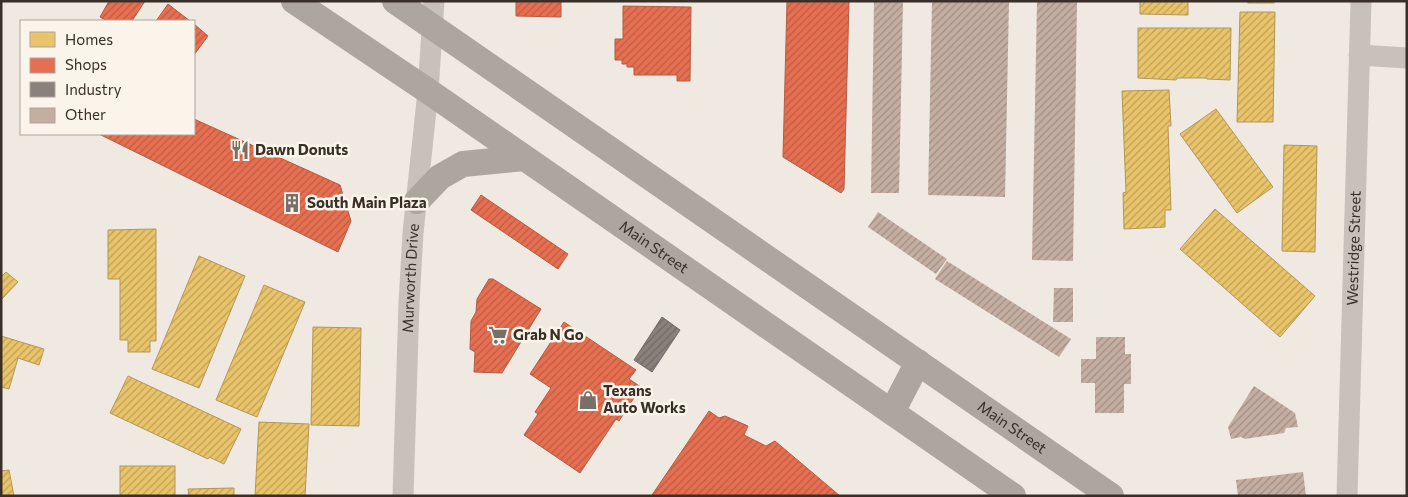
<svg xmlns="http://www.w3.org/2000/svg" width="1408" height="497" viewBox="0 0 1408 497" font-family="Commissioner,sans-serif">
<defs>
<pattern id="homes-hatch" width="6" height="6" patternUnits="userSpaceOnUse" patternTransform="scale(1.25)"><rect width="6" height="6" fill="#e9c46a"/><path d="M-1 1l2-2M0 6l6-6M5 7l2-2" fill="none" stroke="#bea057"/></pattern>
<pattern id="shops-hatch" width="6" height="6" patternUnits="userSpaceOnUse" patternTransform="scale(1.25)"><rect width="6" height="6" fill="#e76f51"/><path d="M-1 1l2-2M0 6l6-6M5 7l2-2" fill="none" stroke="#bc5c43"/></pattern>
<pattern id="industry-hatch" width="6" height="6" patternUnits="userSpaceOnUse" patternTransform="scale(1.25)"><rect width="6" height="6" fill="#8a817c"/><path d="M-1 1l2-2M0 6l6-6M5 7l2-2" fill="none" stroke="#726a66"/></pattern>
<pattern id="building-hatch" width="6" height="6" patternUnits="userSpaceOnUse" patternTransform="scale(1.25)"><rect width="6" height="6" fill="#c4aea2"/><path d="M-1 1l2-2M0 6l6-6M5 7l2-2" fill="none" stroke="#a08e84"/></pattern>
</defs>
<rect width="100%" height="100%" fill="#efe9e2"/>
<g fill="url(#homes-hatch)" stroke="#b49756">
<path d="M1140,1H1188V15L1140,14Z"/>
<rect x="1248" y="1" width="26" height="2"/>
<path d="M1240,12H1275L1273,122H1237Z"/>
<path d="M1138,28H1231L1230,80L1207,79V78H1177L1176,80L1138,78Z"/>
<path d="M1169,90L1171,126H1168L1171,210H1165V227L1124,229L1123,193L1126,192L1122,91Z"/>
<path d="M1216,109L1273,187L1237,213L1180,134Z"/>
<path d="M1284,145L1317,146L1315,252L1282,251Z"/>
<path d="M1215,209L1315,296L1280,337L1180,249Z"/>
<path d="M156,229V341H150V352H128V340H120V279H108V230Z"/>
<path d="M199,256L245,276L199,388L152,369Z"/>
<path d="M6,272L18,282L1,300V277Z"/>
<path d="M264,285L305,302L257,417L216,400Z"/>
<path d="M313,327L361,328L359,426L311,425Z"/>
<path d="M1,336L44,349L39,365L18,358L9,389L1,387Z"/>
<path d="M128,376L241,429L224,464L209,457L208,459L110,413Z"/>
<path d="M259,422L309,424L305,496H255Z"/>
<rect x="120" y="466" width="55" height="30"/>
<path d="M9,470L14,496H1V471Z"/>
<path d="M234,488V496H189L188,489Z"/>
</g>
<g fill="url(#shops-hatch)" stroke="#b35c45">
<path d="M109,1H145L132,21H107L100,17Z"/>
<path d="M516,1H561V17L516,16Z"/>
<path d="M787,1H849L844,189L841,193L783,157Z"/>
<path d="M168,4L190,21H156Z"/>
<path d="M623,6L691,7L690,81H677V75H634V67H627V64H622V60H615V39H623Z"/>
<path d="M194,24L208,36L194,55Z"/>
<path d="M194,119L340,185L351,221L338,252L99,134H194Z"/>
<path d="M481,195L568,254L558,269L471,210Z"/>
<path d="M489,279H493L541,309L502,373L474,372L475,352L470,349L471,321L476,312L477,299Z"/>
<path d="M564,322L636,370L629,379L641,387L619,421L616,419L580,473L524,435L538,414L535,412L551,388L530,374Z"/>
<path d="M709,411L719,418L725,416L748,426L744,435L766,446L775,441L840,496H654L652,495Z"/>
</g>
<path fill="url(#industry-hatch)" stroke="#726863" d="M662,317L680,330L652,372L634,360Z"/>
<g fill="url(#building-hatch)">
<path d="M874,1H903L899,193H871Z"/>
<path d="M932,1H1009L1005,197L928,195Z"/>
<path d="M1037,1H1077L1073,261L1032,260Z"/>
<path d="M878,212L947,259L936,274L868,227Z"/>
<path d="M947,261L1071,339L1059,357L935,279Z"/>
<path d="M1054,288H1073V322H1053Z"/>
<path d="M1096,337H1125V354H1131V384H1124V413H1095V383H1081V359H1096Z"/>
<path d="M1254,386L1295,413L1298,427L1286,428L1284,433L1245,439L1241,437L1231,439L1228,427Z"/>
<path d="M1303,472L1306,496H1238L1236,480Z"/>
</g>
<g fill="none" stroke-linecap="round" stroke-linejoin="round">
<g stroke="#c8c1ba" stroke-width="21">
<path d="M1359,55L1407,58"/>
<path id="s1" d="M403,496L409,303L413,233L428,91L434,1"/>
<path id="s2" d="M1347,496L1361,1"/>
</g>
<g stroke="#ada69f" stroke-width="26">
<path id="s3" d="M294,1L428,91L1013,496"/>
<path id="s4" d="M395,1L1111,496"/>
<path d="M417,201L440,177L463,164L524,158"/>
<path d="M892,412L918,362"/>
</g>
</g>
<defs>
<g id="restaurant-bare" transform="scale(1.5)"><path d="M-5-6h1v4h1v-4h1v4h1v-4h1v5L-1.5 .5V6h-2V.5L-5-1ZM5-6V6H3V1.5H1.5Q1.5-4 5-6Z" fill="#796f69" stroke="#fbf4ea" stroke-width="2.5" paint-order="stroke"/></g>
<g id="building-bare" transform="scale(1.5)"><path d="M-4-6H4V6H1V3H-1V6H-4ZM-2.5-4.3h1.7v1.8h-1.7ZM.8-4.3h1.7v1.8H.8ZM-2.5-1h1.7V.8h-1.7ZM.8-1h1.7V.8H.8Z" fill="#796f69" stroke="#fbf4ea" stroke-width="2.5" paint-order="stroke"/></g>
<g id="supermarket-bare" transform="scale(1.5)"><path d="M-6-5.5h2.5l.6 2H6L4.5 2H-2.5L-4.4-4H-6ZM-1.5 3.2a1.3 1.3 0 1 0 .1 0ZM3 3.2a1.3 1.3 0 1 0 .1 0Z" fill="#796f69" stroke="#fbf4ea" stroke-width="2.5" paint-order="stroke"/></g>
<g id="shop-bare" transform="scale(1.5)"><path d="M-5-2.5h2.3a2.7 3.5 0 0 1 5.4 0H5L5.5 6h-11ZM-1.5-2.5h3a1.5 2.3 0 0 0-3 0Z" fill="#796f69" stroke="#fbf4ea" stroke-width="2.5" paint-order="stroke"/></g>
</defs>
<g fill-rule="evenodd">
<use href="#restaurant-bare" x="240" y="150"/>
<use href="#building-bare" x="292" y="203"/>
<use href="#supermarket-bare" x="498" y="335"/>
<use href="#shop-bare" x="588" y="400"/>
</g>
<g text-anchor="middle" stroke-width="5" stroke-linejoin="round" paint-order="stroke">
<g font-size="15" font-weight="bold" fill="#392e28" stroke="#fbf4ea" text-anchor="start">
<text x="255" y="155">Dawn Donuts</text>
<text x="307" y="208">South Main Plaza</text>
<text x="513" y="340">Grab N Go</text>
<text x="603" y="396">Texans<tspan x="603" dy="17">Auto Works</tspan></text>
</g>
<g font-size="15" fill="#392e28" stroke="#fbf4ea">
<text dy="5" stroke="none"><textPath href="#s3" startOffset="436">Main Street</textPath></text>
<text dy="5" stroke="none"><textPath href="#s2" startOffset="248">Westridge Street</textPath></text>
<text dy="5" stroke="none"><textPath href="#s1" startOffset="218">Murworth Drive</textPath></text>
<text dy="5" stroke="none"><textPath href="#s4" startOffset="750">Main Street</textPath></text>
</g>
</g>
<rect width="1408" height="497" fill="none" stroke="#392e28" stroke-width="5"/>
<rect x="20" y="20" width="175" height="115" fill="#fbf4ea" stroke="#ada59c"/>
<rect x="30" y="32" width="25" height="15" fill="#e9c46a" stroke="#ada59c"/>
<text x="65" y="45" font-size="15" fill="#392e28">Homes</text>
<rect x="30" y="58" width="25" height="15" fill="#e76f51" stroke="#ada59c"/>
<text x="65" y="70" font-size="15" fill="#392e28">Shops</text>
<rect x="30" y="82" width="25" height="15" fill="#8a817c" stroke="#ada59c"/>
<text x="65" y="95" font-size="15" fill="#392e28">Industry</text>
<rect x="30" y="108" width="25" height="15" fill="#c4aea2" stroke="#ada59c"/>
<text x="65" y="120" font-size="15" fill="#392e28">Other</text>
</svg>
